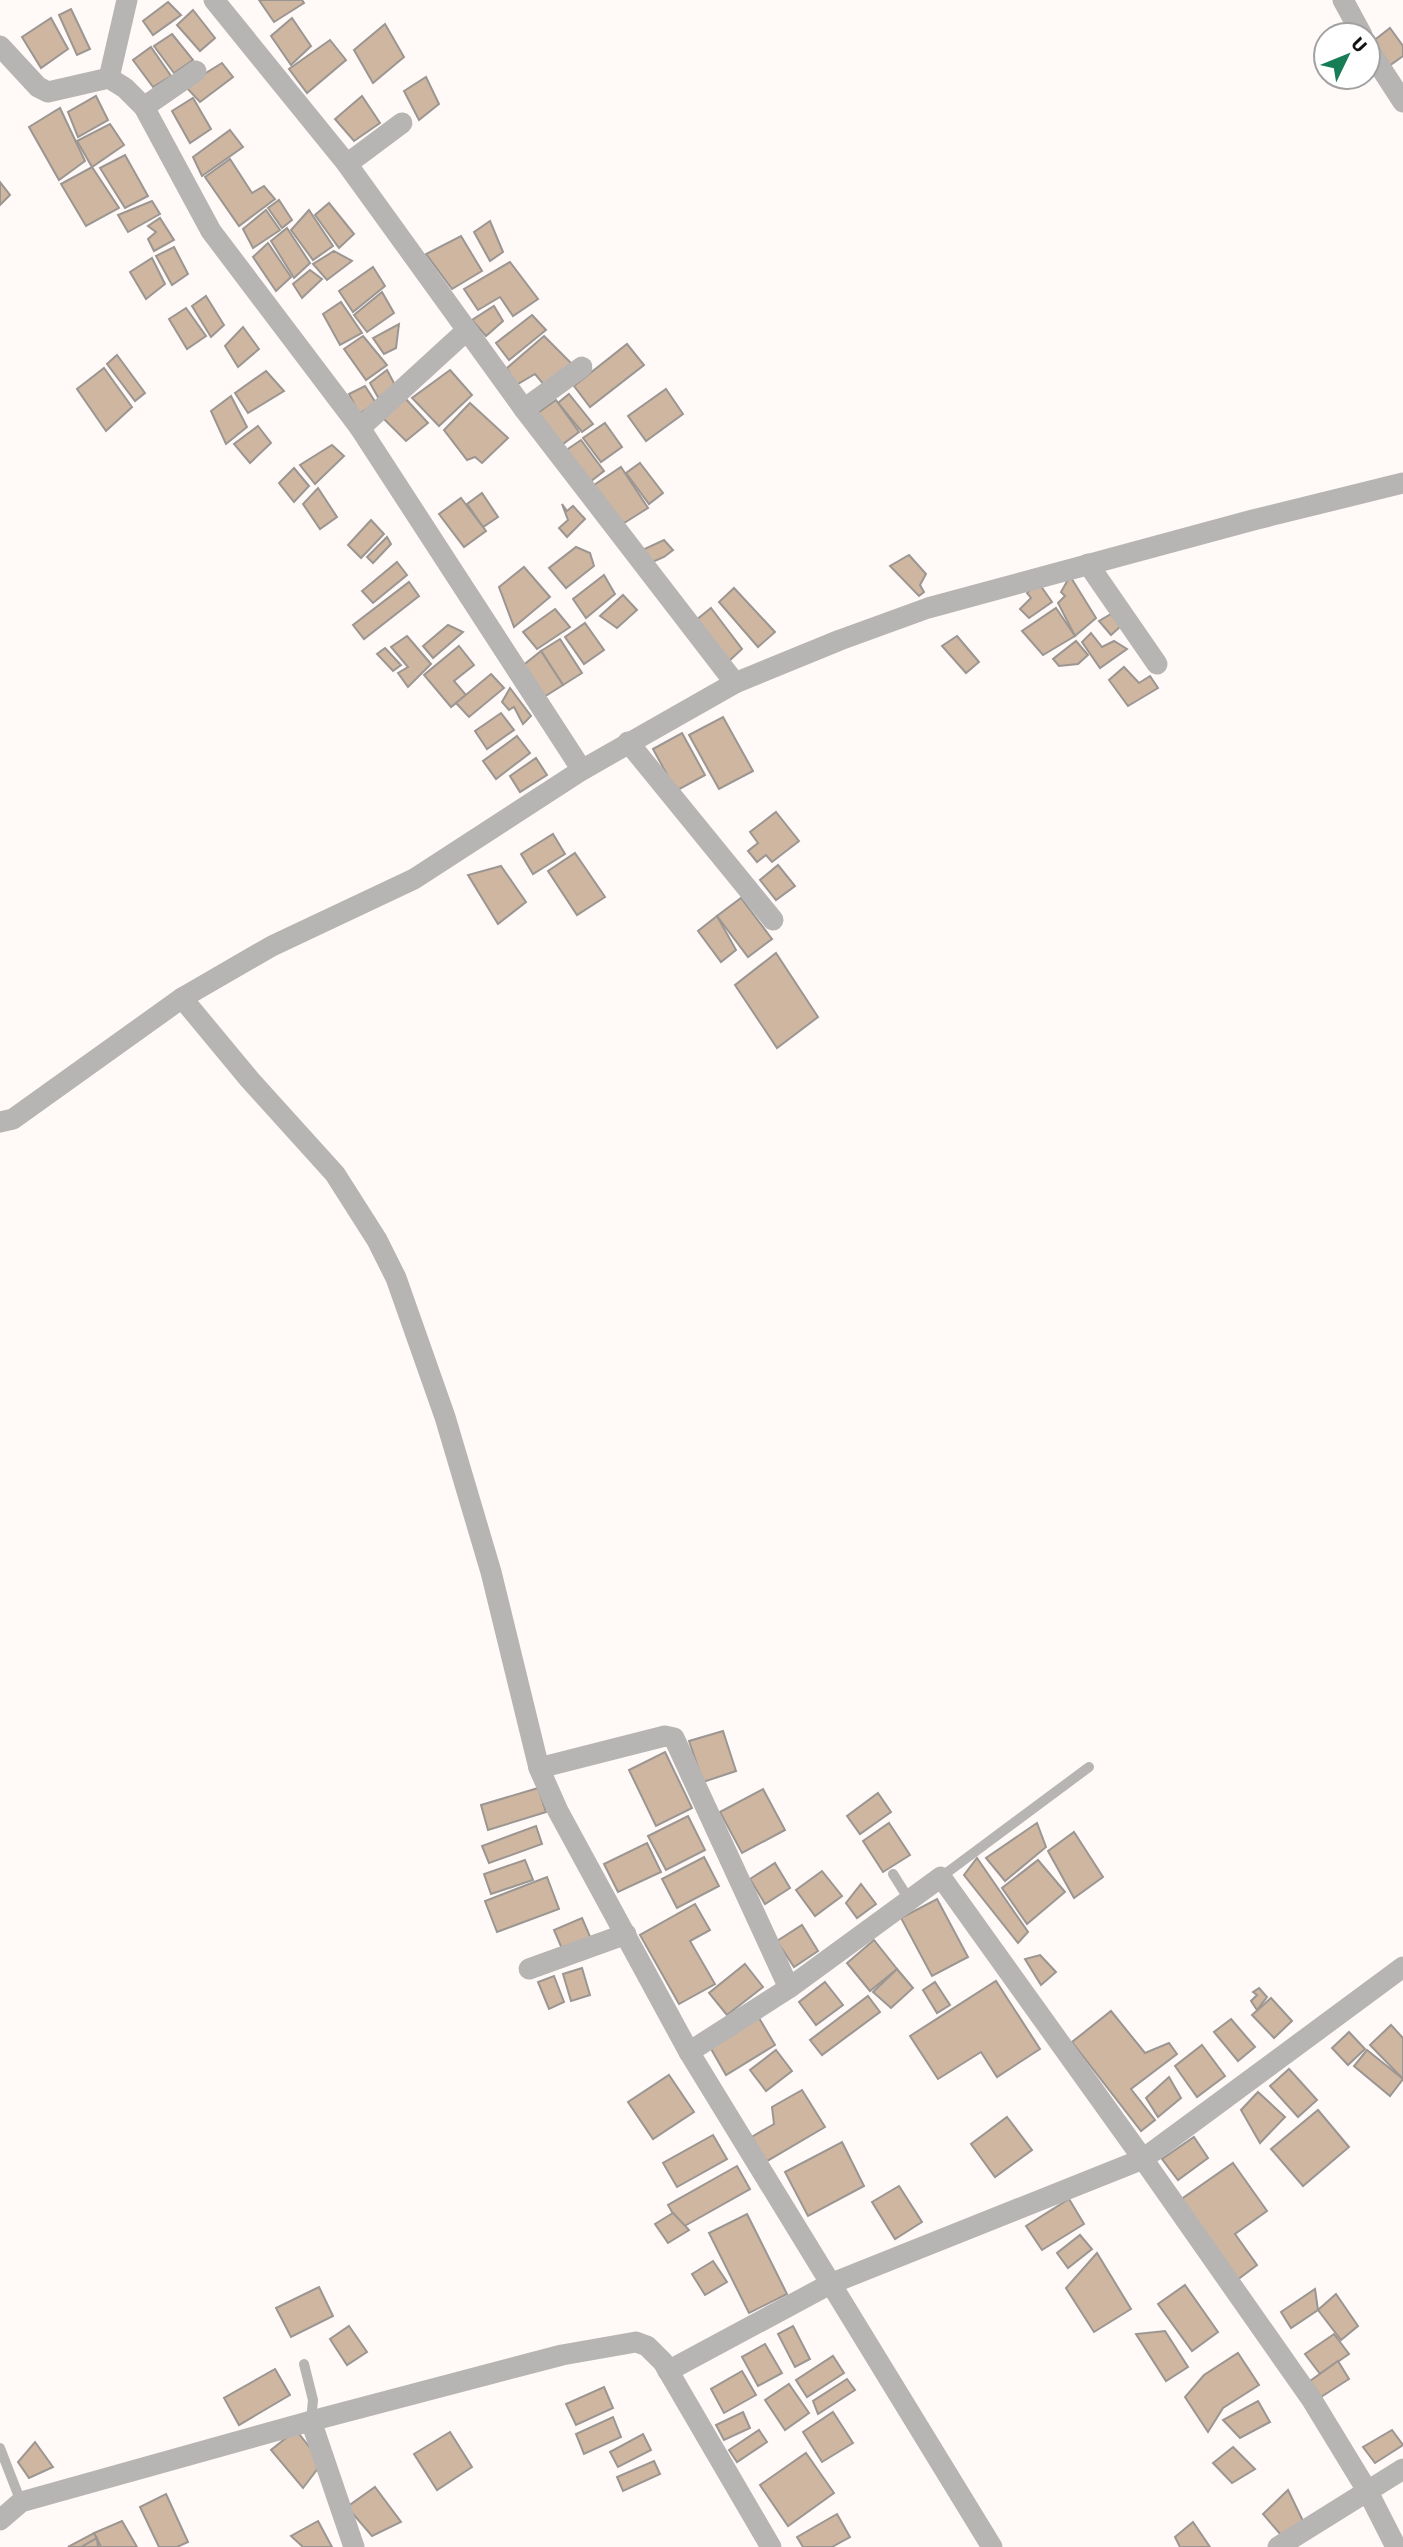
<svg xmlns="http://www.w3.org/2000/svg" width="1403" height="2547" viewBox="0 0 1403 2547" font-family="Signika,sans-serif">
<rect width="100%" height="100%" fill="#fff9f7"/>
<g fill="#ceb6a0" stroke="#9b9692" stroke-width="2">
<path d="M259,0H302L304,3L274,22Z"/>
<path d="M168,2L181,15L153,35L143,21Z"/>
<path d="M71,9L90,49L77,55L59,15Z"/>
<path d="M193,10L215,38L200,51L177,25Z"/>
<path d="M51,18L68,49L41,68L22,37Z"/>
<path d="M292,18L311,46L291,65L271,36Z"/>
<path d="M385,24L404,57L373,83L354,50Z"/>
<path d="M1390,28L1403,46V56L1389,66L1372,42Z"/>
<path d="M172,34L193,60L174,73L154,46Z"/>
<path d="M330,40L346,60L307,93L289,69Z"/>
<path d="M151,47L171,76L153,87L133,60Z"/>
<path d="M222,63L233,77L200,102L185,86Z"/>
<path d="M426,77L439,104L419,120L404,91Z"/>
<path d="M96,96L108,120L78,137L68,112Z"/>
<path d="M362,96L380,123L354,141L335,119Z"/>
<path d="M193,98L211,129L190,143L172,111Z"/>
<path d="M60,108L85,161L59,180L29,127Z"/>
<path d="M110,124L124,145L92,167L77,141Z"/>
<path d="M230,130L243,147L202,176L193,157Z"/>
<path d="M125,155L148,196L125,208L100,168Z"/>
<path d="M230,159L252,193L264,186L275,199L239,226L205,177Z"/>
<path d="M92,167L119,208L86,226L61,184Z"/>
<path d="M0,182L10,195L0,205Z"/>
<path d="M279,200L292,220L282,228L268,208Z"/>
<path d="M152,201L160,214L128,232L118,215Z"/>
<path d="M329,203L354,234L339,248L315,215Z"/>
<path d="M266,210L280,230L253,248L243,229Z"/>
<path d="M309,210L333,246L313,260L291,230Z"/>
<path d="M160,218L174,240L154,251L148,239L156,232L148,226Z"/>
<path d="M490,221L503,252L490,261L474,232Z"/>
<path d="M287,228L310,263L294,278L271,241Z"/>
<path d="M461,236L482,271L452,289L426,254Z"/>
<path d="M268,243L291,277L276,291L253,257Z"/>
<path d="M174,247L188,274L172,285L156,256Z"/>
<path d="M334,251L352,261L327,280L313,264Z"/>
<path d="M152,258L165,284L146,299L130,272Z"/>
<path d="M510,262L538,299L513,316L500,297L478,310L464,289Z"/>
<path d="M373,267L385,286L353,312L339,291Z"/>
<path d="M310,270L322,279L302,298L293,284Z"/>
<path d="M382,292L394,313L367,332L354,315Z"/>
<path d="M206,296L224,325L211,337L192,306Z"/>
<path d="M341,302L362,333L340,345L323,314Z"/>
<path d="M494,306L503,321L486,336L472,320Z"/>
<path d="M186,308L206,336L187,349L169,319Z"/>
<path d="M532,315L546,330L509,360L496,343Z"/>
<path d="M399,324L396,348L384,354L373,338Z"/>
<path d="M243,327L259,349L238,367L225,346Z"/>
<path d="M363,336L387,365L366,380L344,349Z"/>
<path d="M544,336L575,367L545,386L535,374L516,385L507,368Z"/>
<path d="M627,344L644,365L590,407L574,386Z"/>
<path d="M117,355L145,393L135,401L107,364Z"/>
<path d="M104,368L132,407L106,431L77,389Z"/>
<path d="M387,370L396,387L379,399L370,383Z"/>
<path d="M450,370L472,395L439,426L412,398Z"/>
<path d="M266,371L284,391L248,413L235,393Z"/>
<path d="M365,386L376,403L359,414L349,394Z"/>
<path d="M666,389L683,414L646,441L628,416Z"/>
<path d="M569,394L593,424L582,432L558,403Z"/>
<path d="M231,396L247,427L226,444L211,411Z"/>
<path d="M404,397L428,423L406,441L381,416Z"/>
<path d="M556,400L579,432L559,447L535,415Z"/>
<path d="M470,403L508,438L482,463L475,457L467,460L444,430Z"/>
<path d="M605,423L622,447L601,462L583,438Z"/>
<path d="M258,426L271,443L250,463L234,444Z"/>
<path d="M581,440L604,471L586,485L562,453Z"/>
<path d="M332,445L344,456L315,484L300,465Z"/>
<path d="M640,463L663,493L649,504L626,473Z"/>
<path d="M621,467L648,508L621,525L594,485Z"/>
<path d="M294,468L309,486L294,502L279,483Z"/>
<path d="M318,488L337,517L320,529L303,504Z"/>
<path d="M482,493L498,517L483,527L467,504Z"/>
<path d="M461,498L486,531L464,547L439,514Z"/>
<path d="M562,504L567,511L573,506L585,519L567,537L559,528L568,520Z"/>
<path d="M371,520L384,534L361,558L348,545Z"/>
<path d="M387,537L391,544L373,563L367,557Z"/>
<path d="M664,540L673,550L664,557L650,563L640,551Z"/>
<path d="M576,547L590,553L594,566L566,588L549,568Z"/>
<path d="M909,555L926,574L920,585L924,592L919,596L890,566Z"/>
<path d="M397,562L407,575L373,603L362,591Z"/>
<path d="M524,567L550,597L514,627L499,587Z"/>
<path d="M604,575L615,594L586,618L573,599Z"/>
<path d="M1070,576L1096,618L1075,636L1058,603L1065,596L1061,592Z"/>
<path d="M409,582L419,596L364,639L353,625Z"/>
<path d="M1038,582L1052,602L1029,618L1020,609L1031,598L1027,593Z"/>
<path d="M734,588L775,632L758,647L719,602Z"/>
<path d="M623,595L637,610L617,628L600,616Z"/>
<path d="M711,608L742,649L728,662L695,621Z"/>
<path d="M1056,608L1075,636L1043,655L1022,631Z"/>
<path d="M555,609L570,627L537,649L523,632Z"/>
<path d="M1111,614L1121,626L1111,635L1099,621Z"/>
<path d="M585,623L604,650L584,664L565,637Z"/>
<path d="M448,625L463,632L433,658L423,646Z"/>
<path d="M1091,633L1102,647L1114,641L1127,649L1100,668L1082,642Z"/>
<path d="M407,636L431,664L408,687L398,673L408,667L391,647Z"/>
<path d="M957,636L979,662L966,673L942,646Z"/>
<path d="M560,639L582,673L563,685L541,651Z"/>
<path d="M1076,641L1088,655L1078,664L1059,666L1053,659Z"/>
<path d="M459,646L474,665L454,681L466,695L451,707L424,675Z"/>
<path d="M385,648L401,665L393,671L377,654Z"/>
<path d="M541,651L563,685L544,697L521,667Z"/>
<path d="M1124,667L1139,683L1150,676L1158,688L1128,706L1109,680Z"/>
<path d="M491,674L504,688L469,717L456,703Z"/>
<path d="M510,688L531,716L523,724L514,707L509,710L502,702Z"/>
<path d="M501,713L514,730L487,749L475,731Z"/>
<path d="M723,717L753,771L719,789L689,735Z"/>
<path d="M682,733L705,775L676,791L653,749Z"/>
<path d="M517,736L530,753L496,779L483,761Z"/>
<path d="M536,758L547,775L520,792L510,776Z"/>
<path d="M776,812L799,841L772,862L766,855L757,862L748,851L758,843L750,832Z"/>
<path d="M553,834L565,854L533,874L521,854Z"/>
<path d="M575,853L605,897L577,915L548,871Z"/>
<path d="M778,865L795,886L776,900L760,880Z"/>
<path d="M501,866L526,902L498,924L468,875Z"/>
<path d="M741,898L772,939L748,957L717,916Z"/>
<path d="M717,916L736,950L721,962L698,931Z"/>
<path d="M776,953L818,1017L777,1048L735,985Z"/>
<path d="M723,1731L736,1771L703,1782L689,1741Z"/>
<path d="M665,1752L692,1808L656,1826L629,1770Z"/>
<path d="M538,1788L546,1812L488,1830L481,1805Z"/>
<path d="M763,1789L785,1830L742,1853L720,1812Z"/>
<path d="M878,1793L891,1812L860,1834L847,1816Z"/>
<path d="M688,1816L705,1850L666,1870L648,1836Z"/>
<path d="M889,1823L910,1855L883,1872L863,1841Z"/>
<path d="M1037,1823L1046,1847L1005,1881L986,1858Z"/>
<path d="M536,1826L542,1844L489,1863L482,1846Z"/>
<path d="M1074,1832L1103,1877L1074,1898L1048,1851Z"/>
<path d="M647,1843L661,1872L618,1892L604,1864Z"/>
<path d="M704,1857L719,1886L677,1908L662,1879Z"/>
<path d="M977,1858L1028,1932L1018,1943L964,1875Z"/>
<path d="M525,1860L533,1880L491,1894L484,1874Z"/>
<path d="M1038,1860L1065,1892L1027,1924L1002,1888Z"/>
<path d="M775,1863L790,1888L765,1904L750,1879Z"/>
<path d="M822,1871L842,1896L815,1916L796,1890Z"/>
<path d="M547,1877L559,1909L497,1932L485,1901Z"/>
<path d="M861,1884L876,1904L857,1918L846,1903Z"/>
<path d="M937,1899L968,1957L932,1976L901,1918Z"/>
<path d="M695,1904L710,1930L690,1941L715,1984L679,2004L640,1935Z"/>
<path d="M582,1918L591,1939L563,1951L554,1930Z"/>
<path d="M802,1925L818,1951L794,1967L777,1941Z"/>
<path d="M874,1940L897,1969L870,1991L847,1963Z"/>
<path d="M1040,1955L1056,1972L1041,1985L1025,1959Z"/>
<path d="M745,1964L763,1987L727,2015L709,1993Z"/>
<path d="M582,1968L590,1995L571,2001L563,1974Z"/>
<path d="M897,1969L913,1988L891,2008L873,1992Z"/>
<path d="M554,1976L564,2002L549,2009L538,1982Z"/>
<path d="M996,1981L1040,2049L997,2077L981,2052L938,2079L910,2036Z"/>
<path d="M825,1982L843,2005L816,2025L799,2002Z"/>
<path d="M935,1982L950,2005L937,2013L923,1990Z"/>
<path d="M1259,1988L1267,1997L1257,2010L1251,2001L1257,1995L1253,1992Z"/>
<path d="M868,1996L880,2012L822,2055L810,2040Z"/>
<path d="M1271,1998L1292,2021L1274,2038L1252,2015Z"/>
<path d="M1111,2011L1145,2053L1169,2043L1177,2054L1131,2089L1155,2120L1141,2131L1072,2042Z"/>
<path d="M759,2018L775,2045L726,2075L710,2047Z"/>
<path d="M1231,2019L1255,2047L1238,2061L1214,2032Z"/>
<path d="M1391,2025L1403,2038V2079L1370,2045Z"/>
<path d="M1349,2032L1365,2049L1348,2065L1332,2048Z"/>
<path d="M1202,2045L1225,2076L1197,2097L1175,2066Z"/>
<path d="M776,2050L792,2071L766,2091L750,2070Z"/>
<path d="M1367,2050L1403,2079L1390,2096L1354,2066Z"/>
<path d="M1289,2069L1317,2100L1298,2117L1270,2086Z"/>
<path d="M669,2075L694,2112L653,2139L628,2102Z"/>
<path d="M1169,2077L1181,2098L1158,2117L1146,2098Z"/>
<path d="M802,2090L825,2127L762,2164L748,2139L774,2124L772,2107Z"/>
<path d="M1258,2092L1285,2117L1260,2143L1241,2110Z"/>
<path d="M1318,2110L1349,2147L1303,2186L1271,2149Z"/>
<path d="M1007,2117L1032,2150L995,2177L971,2144Z"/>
<path d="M713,2135L727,2159L677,2187L663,2163Z"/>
<path d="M1194,2137L1208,2158L1178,2180L1162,2159Z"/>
<path d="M842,2142L864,2186L808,2216L785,2172Z"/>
<path d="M1233,2163L1267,2211L1235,2234L1257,2265L1237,2280L1180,2200Z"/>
<path d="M737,2166L750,2189L681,2228L668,2205Z"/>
<path d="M899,2186L922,2222L895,2239L872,2202Z"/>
<path d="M1069,2199L1084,2224L1042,2250L1026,2226Z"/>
<path d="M673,2213L689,2230L668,2243L655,2224Z"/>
<path d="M747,2214L787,2294L749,2313L709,2233Z"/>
<path d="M1080,2235L1092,2249L1068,2268L1057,2253Z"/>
<path d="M1097,2253L1131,2309L1094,2332L1066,2288Z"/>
<path d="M713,2261L727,2282L705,2295L692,2274Z"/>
<path d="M1185,2285L1218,2332L1192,2351L1158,2304Z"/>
<path d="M319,2287L333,2316L291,2337L276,2308Z"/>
<path d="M1315,2289L1318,2310L1291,2328L1281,2312Z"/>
<path d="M1336,2294L1358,2326L1341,2340L1318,2310Z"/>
<path d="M349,2326L367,2352L347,2365L330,2339Z"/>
<path d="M793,2326L810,2359L795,2367L778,2334Z"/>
<path d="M1165,2331L1188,2367L1166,2381L1136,2334Z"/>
<path d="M1334,2334L1349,2354L1320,2374L1305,2354Z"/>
<path d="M765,2344L782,2373L758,2386L742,2357Z"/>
<path d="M1238,2353L1259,2385L1223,2408L1208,2432L1185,2397L1204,2375Z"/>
<path d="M833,2356L844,2373L807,2397L796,2380Z"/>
<path d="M1338,2361L1349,2379L1321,2397L1310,2381Z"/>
<path d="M275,2369L290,2395L239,2425L224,2398Z"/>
<path d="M742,2371L756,2395L724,2413L711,2389Z"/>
<path d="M847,2379L855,2390L818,2414L813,2401Z"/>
<path d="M789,2384L809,2413L785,2430L765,2400Z"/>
<path d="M604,2387L613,2408L576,2425L566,2404Z"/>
<path d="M1258,2401L1270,2422L1240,2438L1223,2420Z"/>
<path d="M743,2412L750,2428L724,2440L716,2425Z"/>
<path d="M833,2412L853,2443L822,2462L803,2432Z"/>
<path d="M613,2417L621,2437L584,2454L576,2434Z"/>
<path d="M296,2430L322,2463L303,2488L271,2450Z"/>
<path d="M759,2430L767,2442L737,2462L729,2450Z"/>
<path d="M1392,2430L1403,2445L1375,2463L1363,2447Z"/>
<path d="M450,2432L472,2467L437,2490L414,2454Z"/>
<path d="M643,2434L651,2450L618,2467L610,2452Z"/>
<path d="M35,2442L53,2467L29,2478L18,2462Z"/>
<path d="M1233,2447L1255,2469L1232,2483L1213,2463Z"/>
<path d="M806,2453L834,2493L788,2526L760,2485Z"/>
<path d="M654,2461L660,2474L623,2491L617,2477Z"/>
<path d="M375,2487L401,2522L372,2536L347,2507Z"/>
<path d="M1288,2490L1303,2521L1281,2535L1263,2514Z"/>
<path d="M166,2494L188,2542L177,2547H159L140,2507Z"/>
<path d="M837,2514L850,2537L832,2547H803L797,2537Z"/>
<path d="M122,2521L137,2547H100L94,2533Z"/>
<path d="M318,2521L332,2547H303L291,2536Z"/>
<path d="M1193,2522L1210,2547H1180L1175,2537Z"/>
<path d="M94,2533L101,2547H68Z"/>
<path d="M97,2538L98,2547H81Z"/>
</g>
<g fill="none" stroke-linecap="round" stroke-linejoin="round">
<g stroke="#b7b4b4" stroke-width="10">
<path d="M893,1874L910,1901"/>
<path d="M941,1877L1089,1767"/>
<path d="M304,2364L313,2400L311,2421"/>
<path d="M0,2448L21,2502"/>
</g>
<g stroke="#b7b4b4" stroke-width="21">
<path d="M214,0L347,164L524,409L735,683"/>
<path d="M1343,0L1362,35"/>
<path d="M0,46L38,87L48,92L109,78L125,88L144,107L211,231L360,428L582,770"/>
<path d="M1368,48L1403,102"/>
<path d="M109,78L127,0"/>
<path d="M144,107L196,71"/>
<path d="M347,164L402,123"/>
<path d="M524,409L582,367"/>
<path d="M360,428L466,331"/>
<path d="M1088,564L1157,664"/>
<path d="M628,742L773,920"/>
<path d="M0,1122L13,1119L182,998"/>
<path d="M539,1768L665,1736L674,1738L789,1988"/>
<path d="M529,1969L626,1934"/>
<path d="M689,2052L789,1988L941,1877L1143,2159L1312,2400L1368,2492L1396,2547"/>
<path d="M668,2371L830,2284L1143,2159L1403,1967"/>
<path d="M311,2421L354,2547"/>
<path d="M0,2520L21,2502L311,2421L562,2355L636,2342L647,2346L663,2362L771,2547"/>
<path d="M992,2547L689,2052L558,1811L539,1768L491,1572L445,1417L396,1278L377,1240L335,1174L250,1080L182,998L272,946L414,879L582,770L735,683L840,640L928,608L1253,520L1403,483"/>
<path d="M1278,2547L1403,2469"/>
</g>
</g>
<g transform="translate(1347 56) rotate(47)"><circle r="33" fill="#ffffff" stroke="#a2a1a1" stroke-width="2"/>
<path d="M0-5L12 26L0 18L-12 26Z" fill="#177d56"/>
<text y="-10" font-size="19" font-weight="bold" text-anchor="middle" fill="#161413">U</text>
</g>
</svg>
